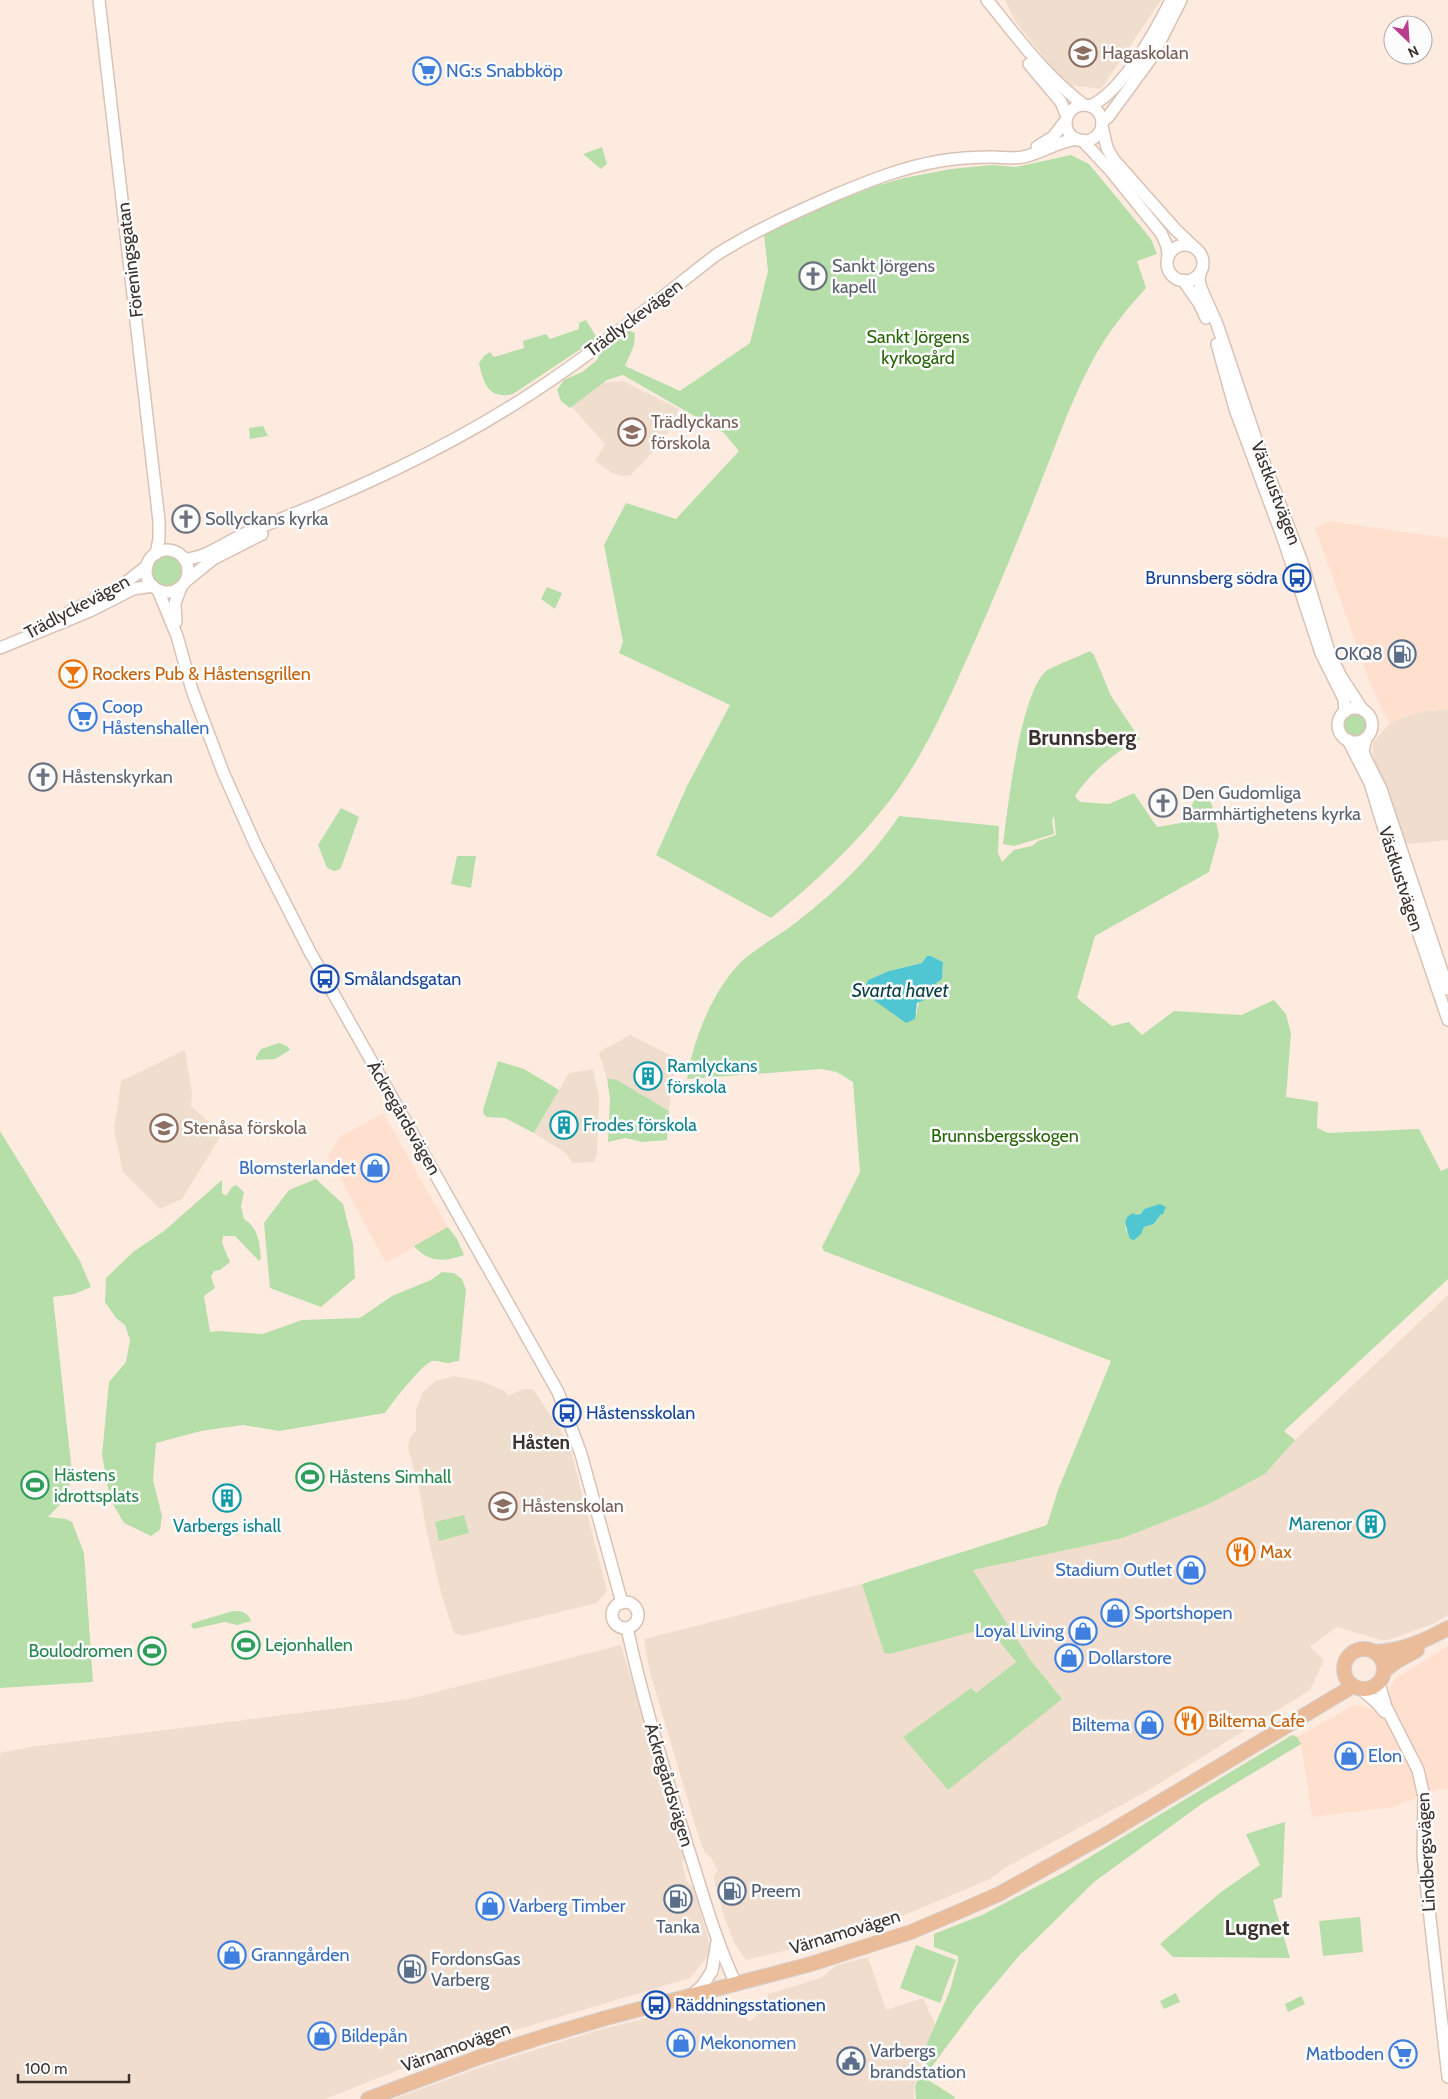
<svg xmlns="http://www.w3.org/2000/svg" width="1448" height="2099" viewBox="0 0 1448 2099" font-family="Cabin,sans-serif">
<rect width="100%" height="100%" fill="#feebe0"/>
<g fill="#ffe0cf">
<path d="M1329,521L1448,538V709L1427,711L1406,716L1389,724L1370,683L1315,528Z"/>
<path d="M383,1113L449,1229L386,1263L328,1156L340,1137Z"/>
<path d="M1448,1646V1789L1437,1790L1394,1807L1312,1817L1301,1744L1297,1737L1352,1706L1362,1705L1372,1711L1391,1702L1389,1689L1396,1678Z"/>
</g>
<g fill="#f1ddce">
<path d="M1448,709V840L1406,844L1392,801L1373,756V742L1389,724L1406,716L1427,711Z"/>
<path d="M1448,1295V1615L1433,1624L1388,1640H1381L1337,1627L1310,1647L1324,1660L1310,1690L1149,1790L1005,1868L990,1879L907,1914L837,1938L746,1960L734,1943L725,1919L713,1877L718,1870L711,1858L705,1853L699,1838L649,1669L644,1639L862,1584L884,1653L890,1654L988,1628L1016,1663L976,1693L971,1688L903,1737L1062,1699L1029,1658L973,1570L1123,1538L1209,1504L1265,1474L1295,1440Z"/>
<path d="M621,1645L685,1857L682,1863L687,1882L693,1886L710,1945V1954L690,1978L449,2050L325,2099H0V1753L30,1747L409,1699Z"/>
<path d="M868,1957L886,2010L923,1998L935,2024L914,2086V2099H393L496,2062L602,2029L714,2001L728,2000L739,2008L749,2022L765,2009L768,1994L821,1978L837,1965Z"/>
</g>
<g fill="#efdece">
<path d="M1005,0H1161L1101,89L1066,85L1015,21Z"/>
<path d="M623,381L679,409L665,439L631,475L622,476L611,472L595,461L605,444L571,406L602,383Z"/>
<path d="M630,1035L676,1058L669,1111L611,1078H607L599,1054L601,1051Z"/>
<path d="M185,1050L192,1093L191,1106L212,1125L220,1137L182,1199L160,1209L123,1172L114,1130L121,1081Z"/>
<path d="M593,1069L599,1097L597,1154L594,1162L572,1163L566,1153L534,1133L569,1073Z"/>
<path d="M455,1376L481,1381L505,1391L508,1396L523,1389H533L569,1443L607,1591L597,1603L462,1636L454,1633L441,1593L426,1528L418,1484L408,1448L410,1437L416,1431V1409L423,1392L435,1381Z"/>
</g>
<g fill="#b5dea8" fill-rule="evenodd">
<path d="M602,147L607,164L601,169L583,154Z"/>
<path d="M1071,155L1089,164L1151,239L1157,254L1137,261L1146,288C1126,310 1108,332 1094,358C1070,401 1054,451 1035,497C1013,553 990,608 965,663C944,710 922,758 891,799C856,844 815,883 771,918L656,855L687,786L730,705L619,653L623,642L604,545L626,503L676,519L739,451L724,433L623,375L607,380L570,408L561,401L557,390L564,380L582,372L597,360L600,353L628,330L635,333L634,345L625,366L680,391L750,343L768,271L764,234L837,201L876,186L904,178L951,169L992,165L1016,167Z"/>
<path d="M586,320L597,338L513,394C489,400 483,383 479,363L484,356L490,352L494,357L524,348L523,341L546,334L550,339L579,329V323Z"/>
<path d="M263,426L268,436L250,439L249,428Z"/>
<circle cx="168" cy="572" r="16"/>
<path d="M547,587L562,593L555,609L541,599Z"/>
<path d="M1090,651L1094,655L1111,696L1140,739C1115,752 1091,772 1075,796L1080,802L1109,804L1134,793L1157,827L1181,823L1202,788L1212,805L1219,835L1209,872L1095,936L1077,998L1112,1026L1129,1022L1142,1035L1174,1011L1241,1015L1274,1000L1286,1014L1291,1034L1286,1097L1318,1102L1317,1128L1328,1133L1419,1129L1441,1171L1448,1168V1279L1284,1431L1295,1440L1265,1474L1209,1504L1123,1538L973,1570L1029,1658L1062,1699L948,1790L903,1737L971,1688L976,1693L1016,1662L988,1628L890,1654L884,1653L862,1584L1047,1525L1058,1490L1111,1361L824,1251L822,1247L860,1172L853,1082L837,1072L821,1069L687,1079C693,1040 712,992 740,963C751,952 776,937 790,927C832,895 870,860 899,816L999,826L998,853L1002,862L1014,850L1032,846L1038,841L1056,835L1054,816L1052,820L1054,834L1014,846L1003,844C1008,806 1020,697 1045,672C1052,666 1081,656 1090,651ZM927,956H931L943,962L942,979C930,987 917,998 917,1013L901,1019L865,987L868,980L889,971L922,963ZM1160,1205L1155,1224L1126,1231L1125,1223L1133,1213L1136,1215L1141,1214L1144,1209Z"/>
<circle cx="1356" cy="725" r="13"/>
<path d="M341,808L359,817L342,865L340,869L334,871L327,868L318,845Z"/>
<path d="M457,856H476L471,888L451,884Z"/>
<path d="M279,1043L287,1046L290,1050L275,1059L256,1060V1057L261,1049Z"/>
<path d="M498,1061L524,1069L559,1090L534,1133L505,1118L487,1117L484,1115L483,1110Z"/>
<path d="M607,1078L617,1080L669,1111L667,1140L642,1142L625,1138L608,1142L610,1099Z"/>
<path d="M0,1131L80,1261L91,1287L74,1294L53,1297L72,1473L67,1497L48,1517L66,1519L72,1522L84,1553L93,1682L0,1688Z"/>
<path d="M316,1179L343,1204L353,1244L355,1278L321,1307L270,1288L264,1223L289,1190Z"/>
<path d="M222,1180V1193L226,1196L232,1187L236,1185L244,1192L241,1206L244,1219C259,1229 259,1241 261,1258L259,1261L235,1236H223L222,1243L230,1262L220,1270L214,1271L211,1277L215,1288L204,1296L210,1332L218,1331L263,1334L302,1320L360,1318L392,1296L431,1280L442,1272L454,1273L462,1279L466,1290L459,1361C455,1361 451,1363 447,1363C442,1363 437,1360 432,1361C422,1364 392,1403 385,1413L279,1431L243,1425L201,1431L156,1443L153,1480L162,1516L160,1530L151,1536L124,1523L110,1499L102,1455L109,1382L126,1362L130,1340L125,1325L116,1318L105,1302L106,1278L133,1252L164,1231Z"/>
<path d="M448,1227L457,1239L464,1255C444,1262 429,1263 414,1246Z"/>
<path d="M464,1515L469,1533L439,1541L435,1522Z"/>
<path d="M233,1611C242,1611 248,1612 251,1621L237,1625L225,1622L193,1629L191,1624L196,1622Z"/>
<path d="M1292,1735L1297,1737L1301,1744L1203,1803L1094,1882L1018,1957L976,2007L930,2069L925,2062L926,2046L950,1990L958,1961V1956L934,1947V1934L982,1915L1063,1873Z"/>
<path d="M1285,1822L1282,1897L1273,1900L1290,1958L1173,1957L1160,1944L1221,1892L1260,1865L1246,1834Z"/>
<path d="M1360,1917L1363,1952L1323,1956L1319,1921Z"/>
<path d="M916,1945L956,1960L940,2003L900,1988Z"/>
<path d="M1176,1993L1180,2002L1164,2009L1160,2001Z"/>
<path d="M1301,1996L1305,2004L1288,2012L1285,2004Z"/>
<path d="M920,2075L926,2076L925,2078L955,2097L954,2099H916L915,2086Z"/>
</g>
<g fill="#51c6d3">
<path d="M927,956H931L943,962L942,979L931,987L927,991L928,996L926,999L917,1003L915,1019L906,1023L867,995L865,987L868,980L889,971L922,963Z"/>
<path d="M1160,1204L1166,1207L1163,1214L1160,1215L1154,1224L1144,1227L1141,1234L1134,1240L1130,1239L1125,1223L1127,1217L1133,1213L1136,1215L1141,1214L1144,1209Z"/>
</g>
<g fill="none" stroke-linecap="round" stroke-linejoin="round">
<g stroke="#d9c2b6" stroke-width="14">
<g id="minor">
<path d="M99,0L159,521V539L156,554"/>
<path d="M987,0C1018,38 1045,76 1084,105"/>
<path d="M1029,64L1061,102L1067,117"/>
<circle cx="1084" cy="123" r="18"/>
<path d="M1090,106C1122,92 1156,31 1171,0"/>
<path d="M1102,122L1108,117L1152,57L1181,0"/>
<path d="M1102,126L1107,148L1114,160L1175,229L1195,248"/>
<path d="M1082,140L1111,171L1161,233L1167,246L1168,255"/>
<path d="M1037,147L1053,137L1066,120"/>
<circle cx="1185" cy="263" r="18"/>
<path d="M1200,273L1199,280L1201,288L1217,324L1263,460L1302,562L1328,649L1340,675L1362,709"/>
<path d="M1183,280L1199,303L1206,318"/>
<path d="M1217,344L1235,409L1284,541L1321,653L1344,699L1345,712"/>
<circle cx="167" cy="571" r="21"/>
<path d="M184,559C207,559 231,538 253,530C352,492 449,448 538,389C600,348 658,300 716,255C754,231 794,213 835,195C869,181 903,167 940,161C957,158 975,157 993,157C1003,157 1013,159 1023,157C1042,153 1058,141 1077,139"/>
<path d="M186,581L213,559L262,534"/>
<path d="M158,590L177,636L192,690L223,772L256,846L310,952L558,1392L581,1454L622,1603"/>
<path d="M69,612L120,587L147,566"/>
<path d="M176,622L175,603L181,587"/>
<path d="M0,648L90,611L133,589L153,586"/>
<circle cx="1355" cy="725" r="17"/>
<path d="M1366,738L1363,751L1365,757L1381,789L1448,989"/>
<path d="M1348,740L1370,783L1390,849L1448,1020"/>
<circle cx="625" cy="1615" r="13"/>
<path d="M627,1628C643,1702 666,1775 688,1848C703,1894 715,1940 736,1984"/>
<path d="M1379,1683L1386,1707L1418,1770L1424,1797L1423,1856L1448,2077"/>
<path d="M1361,1689L1375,1701L1385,1712"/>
<path d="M692,1995L702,1986L712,1971L717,1942"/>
</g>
</g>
<g stroke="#d4d2d1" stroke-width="16">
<g id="major">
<circle cx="1364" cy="1669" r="20"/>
<path d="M1375,1652C1401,1651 1425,1641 1448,1628"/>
<path d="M1384,1671L1397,1661L1417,1650"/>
<path d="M368,2099L480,2057L545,2036L606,2018L811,1964L911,1932L958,1912L999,1894L1105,1835L1353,1686"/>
</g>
</g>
<use href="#minor" stroke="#fff" stroke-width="11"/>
<use href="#major" stroke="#eabc9a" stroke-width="14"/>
</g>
<defs>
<g id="school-ring" transform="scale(1.4375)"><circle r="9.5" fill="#fcfcfc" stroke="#8d6e63" stroke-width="1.5"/><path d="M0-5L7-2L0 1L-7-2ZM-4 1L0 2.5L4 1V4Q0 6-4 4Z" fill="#8d6e63"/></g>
<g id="supermarket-ring" transform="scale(1.4375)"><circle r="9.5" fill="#fcfcfc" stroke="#3f7fe0" stroke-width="1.5"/><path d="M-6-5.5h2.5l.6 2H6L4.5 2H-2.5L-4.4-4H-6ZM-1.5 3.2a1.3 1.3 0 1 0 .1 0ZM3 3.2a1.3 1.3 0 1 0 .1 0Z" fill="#3f7fe0"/></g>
<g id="church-ring" transform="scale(1.4375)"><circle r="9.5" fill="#fcfcfc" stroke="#6b7280" stroke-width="1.5"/><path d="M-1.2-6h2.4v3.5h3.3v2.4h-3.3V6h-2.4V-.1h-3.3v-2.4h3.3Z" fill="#6b7280"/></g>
<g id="bus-ring" transform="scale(1.4375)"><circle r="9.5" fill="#fcfcfc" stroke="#1a4fb4" stroke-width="1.5"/><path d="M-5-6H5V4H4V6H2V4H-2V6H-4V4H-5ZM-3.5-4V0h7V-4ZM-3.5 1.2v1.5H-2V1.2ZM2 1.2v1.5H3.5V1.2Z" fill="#1a4fb4"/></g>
<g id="fuel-ring" transform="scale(1.4375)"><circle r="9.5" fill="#fcfcfc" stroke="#5c6f8a" stroke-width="1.5"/><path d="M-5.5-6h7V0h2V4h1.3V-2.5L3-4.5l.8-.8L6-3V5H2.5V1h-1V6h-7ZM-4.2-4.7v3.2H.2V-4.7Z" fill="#5c6f8a"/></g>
<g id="bar-ring" transform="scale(1.4375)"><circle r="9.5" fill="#fcfcfc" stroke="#e8710a" stroke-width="1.5"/><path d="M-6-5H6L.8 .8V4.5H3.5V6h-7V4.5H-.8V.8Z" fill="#e8710a"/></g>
<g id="building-ring" transform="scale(1.4375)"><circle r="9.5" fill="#fcfcfc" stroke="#0f9aa8" stroke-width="1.5"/><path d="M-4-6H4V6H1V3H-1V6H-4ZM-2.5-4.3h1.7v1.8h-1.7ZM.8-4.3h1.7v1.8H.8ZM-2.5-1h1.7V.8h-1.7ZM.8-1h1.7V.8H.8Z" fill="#0f9aa8"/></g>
<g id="shop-ring" transform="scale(1.4375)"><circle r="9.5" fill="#fcfcfc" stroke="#3f7fe0" stroke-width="1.5"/><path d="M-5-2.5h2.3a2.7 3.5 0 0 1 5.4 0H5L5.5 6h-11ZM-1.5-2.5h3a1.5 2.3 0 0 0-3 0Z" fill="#3f7fe0"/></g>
<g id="stadium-ring" transform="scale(1.4375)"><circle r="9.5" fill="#fcfcfc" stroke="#2e9e5b" stroke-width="1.5"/><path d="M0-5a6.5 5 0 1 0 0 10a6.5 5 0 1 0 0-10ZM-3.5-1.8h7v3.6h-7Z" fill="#2e9e5b"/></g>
<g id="restaurant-ring" transform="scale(1.4375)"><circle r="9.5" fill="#fcfcfc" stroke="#e8710a" stroke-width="1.5"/><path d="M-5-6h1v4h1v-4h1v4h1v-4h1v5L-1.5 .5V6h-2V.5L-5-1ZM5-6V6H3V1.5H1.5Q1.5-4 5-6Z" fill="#e8710a"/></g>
<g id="civic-ring" transform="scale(1.4375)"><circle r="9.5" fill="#fcfcfc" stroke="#5c6f8a" stroke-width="1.5"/><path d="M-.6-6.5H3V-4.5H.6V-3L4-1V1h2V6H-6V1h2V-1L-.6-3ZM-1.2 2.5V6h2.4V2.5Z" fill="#5c6f8a"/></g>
</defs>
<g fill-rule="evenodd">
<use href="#school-ring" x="1083" y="53"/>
<use href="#supermarket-ring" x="427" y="71"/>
<use href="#church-ring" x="813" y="276"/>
<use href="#school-ring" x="632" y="432"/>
<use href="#church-ring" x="186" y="519"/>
<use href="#bus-ring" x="1297" y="578"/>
<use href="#fuel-ring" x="1402" y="654"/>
<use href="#bar-ring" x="73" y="674"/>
<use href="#supermarket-ring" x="83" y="717"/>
<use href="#church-ring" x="43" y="777"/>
<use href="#church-ring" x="1163" y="803"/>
<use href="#bus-ring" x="325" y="979"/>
<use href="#building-ring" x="648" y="1076"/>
<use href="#building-ring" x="564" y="1125"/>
<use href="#school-ring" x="164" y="1128"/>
<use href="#shop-ring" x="375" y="1168"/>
<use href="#bus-ring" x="567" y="1413"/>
<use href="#stadium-ring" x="310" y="1477"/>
<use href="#stadium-ring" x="35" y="1485"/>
<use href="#building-ring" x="227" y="1498"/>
<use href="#school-ring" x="503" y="1506"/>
<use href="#building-ring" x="1371" y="1524"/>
<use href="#restaurant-ring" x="1241" y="1552"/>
<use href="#shop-ring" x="1191" y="1570"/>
<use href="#shop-ring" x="1115" y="1613"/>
<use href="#shop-ring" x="1083" y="1631"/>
<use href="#stadium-ring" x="246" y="1645"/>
<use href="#stadium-ring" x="152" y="1651"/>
<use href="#shop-ring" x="1069" y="1658"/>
<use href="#restaurant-ring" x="1189" y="1721"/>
<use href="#shop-ring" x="1149" y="1725"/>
<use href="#shop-ring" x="1349" y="1756"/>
<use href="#fuel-ring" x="732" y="1891"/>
<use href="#fuel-ring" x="678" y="1899"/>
<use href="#shop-ring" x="490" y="1906"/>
<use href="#shop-ring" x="232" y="1955"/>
<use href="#fuel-ring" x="412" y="1969"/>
<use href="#bus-ring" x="656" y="2005"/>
<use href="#shop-ring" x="322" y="2036"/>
<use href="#shop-ring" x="681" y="2043"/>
<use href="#supermarket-ring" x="1403" y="2054"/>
<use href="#civic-ring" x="851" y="2061"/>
</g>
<g text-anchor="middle" stroke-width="5" stroke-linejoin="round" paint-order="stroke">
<g font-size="18" fill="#785e54" stroke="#fcfcfc" text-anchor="start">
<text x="1102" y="59">Hagaskolan</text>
<text x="651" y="428">Trädlyckans<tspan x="651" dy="21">förskola</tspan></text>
<text x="183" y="1134">Stenåsa förskola</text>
<text x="522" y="1512">Håstenskolan</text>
</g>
<g font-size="18" fill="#366cbe" stroke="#fcfcfc" text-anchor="start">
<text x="446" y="77">NG:s Snabbköp</text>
<text x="102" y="713">Coop<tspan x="102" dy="21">Håstenshallen</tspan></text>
<text x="356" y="1174" text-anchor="end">Blomsterlandet</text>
<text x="1172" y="1576" text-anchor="end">Stadium Outlet</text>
<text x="1134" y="1619">Sportshopen</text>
<text x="1064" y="1637" text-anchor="end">Loyal Living</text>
<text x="1088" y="1664">Dollarstore</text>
<text x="1130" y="1731" text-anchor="end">Biltema</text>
<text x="1368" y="1762">Elon</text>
<text x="509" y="1912">Varberg Timber</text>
<text x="251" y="1961">Granngården</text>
<text x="341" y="2042">Bildepån</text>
<text x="700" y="2049">Mekonomen</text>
<text x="1384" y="2060" text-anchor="end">Matboden</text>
</g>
<g font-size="18" fill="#3a312c" stroke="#fcfcfc">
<text transform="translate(130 260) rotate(-97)" y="6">Föreningsgatan</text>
<text transform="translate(634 318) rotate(-37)" y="6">Trädlyckevägen</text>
<text transform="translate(1276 493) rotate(69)" y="6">Västkustvägen</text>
<text transform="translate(77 607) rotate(-28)" y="6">Trädlyckevägen</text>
<text transform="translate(1401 879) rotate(72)" y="6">Västkustvägen</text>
<text transform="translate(404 1118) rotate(60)" y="6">Äckregårdsvägen</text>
<text transform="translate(669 1785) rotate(73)" y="6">Äckregårdsvägen</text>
<text transform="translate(1426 1852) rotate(-93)" y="6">Lindbergsvägen</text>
<text transform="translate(845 1932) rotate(-17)" y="6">Värnamovägen</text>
<text transform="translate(456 2047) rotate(-20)" y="6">Värnamovägen</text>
</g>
<g font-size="18" fill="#5b616d" stroke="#fcfcfc" text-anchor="start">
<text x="832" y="272">Sankt Jörgens<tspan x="832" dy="21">kapell</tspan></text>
<text x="205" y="525">Sollyckans kyrka</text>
<text x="62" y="783">Håstenskyrkan</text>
<text x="1182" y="799">Den Gudomliga<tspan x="1182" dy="21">Barmhärtighetens kyrka</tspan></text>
</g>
<g font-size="18" fill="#266507" stroke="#fcfcfc">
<text x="918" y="343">Sankt Jörgens<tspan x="918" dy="21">kyrkogård</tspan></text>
<text x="1005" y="1142">Brunnsbergsskogen</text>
</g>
<g font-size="18" fill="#164399" stroke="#fcfcfc" text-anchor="start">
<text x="1278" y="584" text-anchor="end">Brunnsberg södra</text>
<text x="344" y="985">Smålandsgatan</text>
<text x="586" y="1419">Håstensskolan</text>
<text x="675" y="2011">Räddningsstationen</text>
</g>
<g font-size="18" fill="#4e5e75" stroke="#fcfcfc" text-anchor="start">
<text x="1383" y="660" text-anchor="end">OKQ8</text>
<text x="751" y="1897">Preem</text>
<text x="678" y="1933" text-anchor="middle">Tanka</text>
<text x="431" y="1965">FordonsGas<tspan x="431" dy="21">Varberg</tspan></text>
<text x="870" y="2057">Varbergs<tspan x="870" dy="21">brandstation</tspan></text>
</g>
<g font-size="18" fill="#c56008" stroke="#fcfcfc" text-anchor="start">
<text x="92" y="680">Rockers Pub &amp; Håstensgrillen</text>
<text x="1260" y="1558">Max</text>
<text x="1208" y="1727">Biltema Cafe</text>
</g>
<g font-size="18" fill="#0d838f" stroke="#fcfcfc" text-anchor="start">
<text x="667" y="1072">Ramlyckans<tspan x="667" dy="21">förskola</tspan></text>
<text x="583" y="1131">Frodes förskola</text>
<text x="1352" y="1530" text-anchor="end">Marenor</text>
<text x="227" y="1532" text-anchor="middle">Varbergs ishall</text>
</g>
<g font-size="18" fill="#27864d" stroke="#fcfcfc" text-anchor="start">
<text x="54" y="1481">Hästens<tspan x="54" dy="21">idrottsplats</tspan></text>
<text x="329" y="1483">Håstens Simhall</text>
<text x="265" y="1651">Lejonhallen</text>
<text x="133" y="1657" text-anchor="end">Boulodromen</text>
</g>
<g font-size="19" font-style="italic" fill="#063e44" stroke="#fcfcfc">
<text x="900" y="997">Svarta havet</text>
</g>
<g font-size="19" font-weight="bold" fill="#3a312c" stroke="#fcfcfc">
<text x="541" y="1449">Håsten</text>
</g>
<g font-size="22" font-weight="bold" fill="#3a312c" stroke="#fcfcfc">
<text x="1082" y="745">Brunnsberg</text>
<text x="1257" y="1935">Lugnet</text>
</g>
</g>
<g transform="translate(1408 40) rotate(155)"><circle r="24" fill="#fcfcfc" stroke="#aeaba9"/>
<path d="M0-4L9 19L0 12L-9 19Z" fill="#b93d8e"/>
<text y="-8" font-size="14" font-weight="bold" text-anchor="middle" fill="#3a312c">N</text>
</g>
<path d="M18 2074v8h111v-8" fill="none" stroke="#3a312c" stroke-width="2.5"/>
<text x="25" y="2074" font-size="15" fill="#3a312c" stroke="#fcfcfc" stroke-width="4" paint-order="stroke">100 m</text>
</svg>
